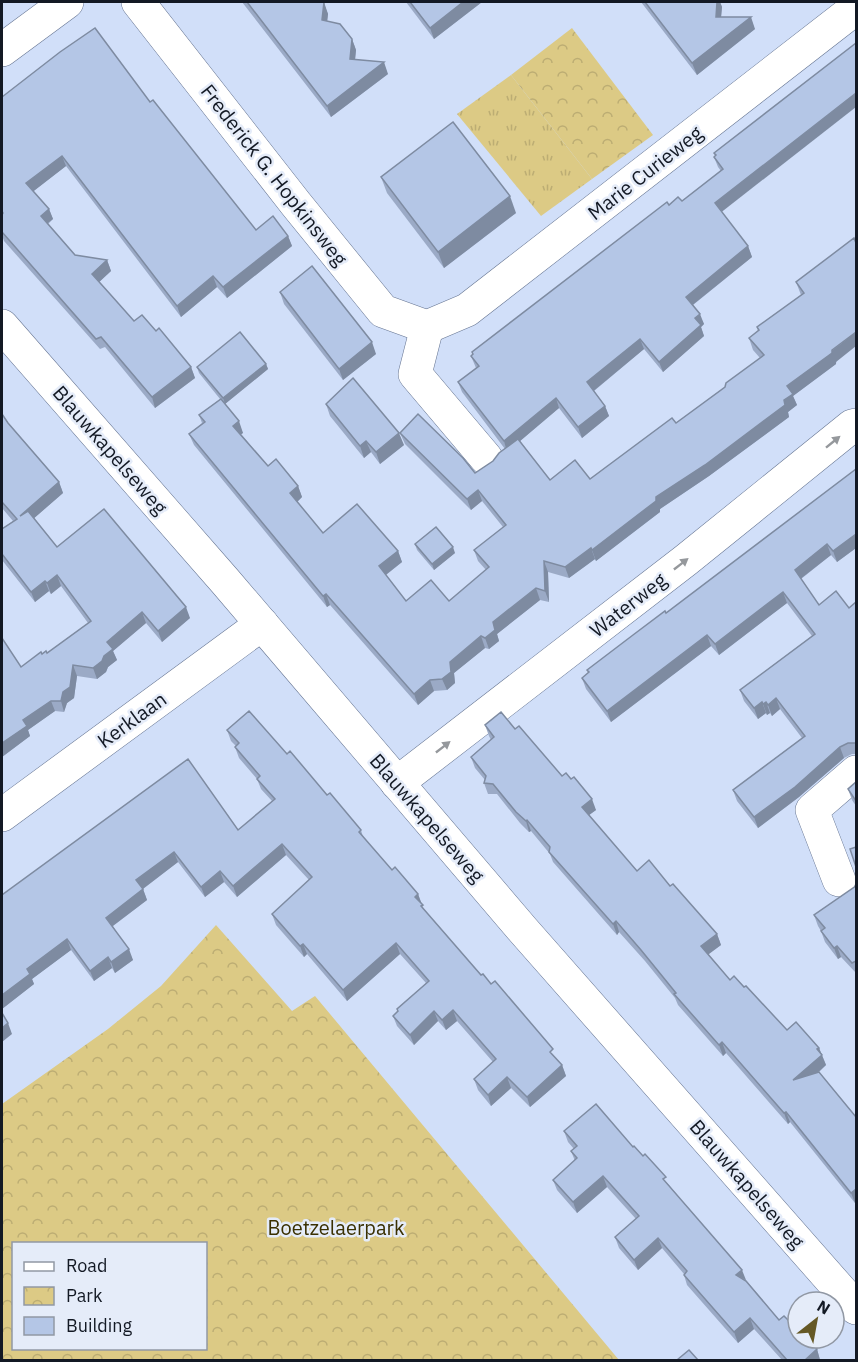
<svg xmlns="http://www.w3.org/2000/svg" width="858" height="1362" viewBox="0 0 858 1362" font-family="'IBM Plex Sans',sans-serif">
<defs>
<pattern id="grass-tufts" width="24" height="20" patternUnits="userSpaceOnUse" patternTransform="scale(1.5)"><rect width="24" height="20" fill="#dcca85"/><path d="M3 7l-1-3M5 7V3M7 7l1-3M15 17l-1-3M17 17v-4M19 17l1-3" fill="none" stroke="#bcad73"/></pattern>
<pattern id="park-crowns" width="20" height="18" patternUnits="userSpaceOnUse" patternTransform="scale(1.5)"><rect width="20" height="18" fill="#dcca85"/><path d="M2 6a3 3 0 1 1 6 0M12 15a3 3 0 1 1 6 0" fill="none" stroke="#bcad73"/></pattern>
</defs>
<rect width="100%" height="100%" fill="#d1dff9"/>
<path fill="url(#grass-tufts)" d="M511,75L592,179L541,216L457,114Z"/>
<g fill="url(#park-crowns)" fill-rule="evenodd">
<path d="M572,28L653,135L592,179L511,75Z"/>
<path d="M216,925L292,1011L315,996L619,1360H2V1104L108,1029L161,986ZM14,1244H206V1348H14Z"/>
</g>
<g fill="none" stroke-linecap="round" stroke-linejoin="round">
<g stroke="#667592" stroke-width="34">
<g id="minor">
<path d="M138,2L296,204L383,311L427,327"/>
<path d="M2,50L67,2"/>
<path d="M2,326L225,581L523,930L856,1308"/>
<path d="M427,327L467,310L856,8"/>
<path d="M427,327L415,374L486,458"/>
<path d="M397,783L686,560L852,426L856,425"/>
<path d="M2,815L262,624"/>
<path d="M839,880L812,810L856,772"/>
</g>
</g>
<use href="#minor" stroke="#fff" stroke-width="33"/>
</g>
<g fill="#9baac6">
<path d="M242,2H323L328,14L327,21L352,39L356,50L355,59L388,74L331,117Z"/>
<path d="M406,2H482L434,39Z"/>
<path d="M641,2H720L722,7L721,17L755,29L697,75Z"/>
<path d="M856,43L721,212L748,246L752,257L693,305L704,324L701,327L704,336L663,372L644,349L594,391L605,406L609,416L582,438L559,408L520,441L550,480L590,479L676,423L725,387L760,358L753,350L749,338L758,331L757,327L801,295L796,282L854,238L836,364L793,396L797,405L788,412L789,417L709,476L660,509V512L596,561L595,559L569,578L548,572L549,602L540,600L497,634L499,641L489,649L485,648L454,673L455,683L447,690L434,691L418,705L330,605L327,607L194,445L189,434L202,423L199,415L220,399L199,373L197,367L266,364L268,369L225,404L243,433L241,434L268,466L298,486L302,497L297,502L323,533L398,551L402,562L386,575L406,601H449L486,570L478,561L474,550L503,527L482,501L471,510L405,444L400,433L475,473L493,461L505,449L462,392L458,382L476,368L471,356L669,205L682,201L721,171L718,167L714,157L715,156L714,153Z"/>
<path d="M2,97L150,102L256,230L288,236L292,246L227,298L217,287L181,317L66,166L33,191L49,209L53,219L48,224L75,255L107,260L111,271L99,282L134,321L156,331L191,367L195,378L155,408L105,347L100,349L4,241L2,235Z"/>
<path d="M381,177L516,213L444,268L387,193Z"/>
<path d="M280,292L376,354L343,380L284,304Z"/>
<path d="M326,404L404,445L380,464L371,452L364,458L330,416Z"/>
<path d="M2,414L8,423L59,482L63,493L34,518L57,547L190,618L162,642L146,623L113,651L117,660L108,667L106,672L97,679L77,676L74,698L67,703L64,712L55,711L28,730L30,736L2,757L21,667L42,654L47,653L88,623L61,586L51,594L49,591L35,602L2,560V529L13,521L2,508Z"/>
<path d="M856,469V548L837,562L831,555L801,579L819,605L849,608L856,602V754H852L844,758L799,797L758,828L737,801L733,790L802,738L780,709L772,716L770,713L767,715L766,713L758,719L744,701L740,690L812,636L787,603L719,655L711,646L611,722L586,689L582,678L588,673L587,670L666,613Z"/>
<path d="M415,544L455,553L434,570L417,550Z"/>
<path d="M485,725L515,729L596,810L589,815L637,871L670,886L717,934L721,945L708,954L730,980L744,987L787,1030L819,1048L826,1065L819,1072L856,1117V1202L855,1203L790,1122L788,1124L726,1053L723,1056L678,1005L675,998L645,961L619,932L617,935L553,862L550,854L531,831L529,832L520,823L497,794H488L484,783L485,780L475,768L471,757L491,740L489,736Z"/>
<path d="M227,730L287,754L361,830L363,837L392,870L418,894L424,910L481,975L562,1065L566,1076L530,1107L511,1088L491,1106L478,1090L474,1079L493,1062L457,1021L446,1030L438,1021L414,1045L397,1026L393,1016L398,1012L397,1009L426,983L400,954L347,1001L307,954L304,957L276,925L272,914L309,880L286,855L237,897L224,882L205,897L178,862L143,889L147,900L113,926L133,960L115,973L112,968L94,981L71,950L32,979L34,984L2,1009V895L238,830L272,801L261,789L257,779L239,758L235,747L236,746L231,741Z"/>
<path d="M856,782V806L852,800L848,789Z"/>
<path d="M856,886V973L841,957L838,959L825,942L821,931L818,926L814,915Z"/>
<path d="M564,1131L633,1147L669,1185L746,1280L779,1320L817,1349L820,1360H782L754,1329L738,1343L687,1285L684,1275V1274L662,1248L638,1270L619,1248L615,1237L636,1219L607,1187L577,1213L557,1190L553,1180L575,1161L571,1151L574,1149L568,1142Z"/>
</g>
<g fill="#7e8ba1">
<path d="M324,2L328,14L326,32L322,20Z"/>
<path d="M463,2H482L434,39L430,28Z"/>
<path d="M717,2H720L722,7L720,28L716,17Z"/>
<path d="M751,17L755,29L697,75L692,63Z"/>
<path d="M352,39L356,50L354,70L350,59Z"/>
<path d="M384,62L388,74L331,117L327,106Z"/>
<path d="M856,93V107L719,214L715,203Z"/>
<path d="M62,156L66,166L30,194L26,183Z"/>
<path d="M510,196L516,213L444,268L438,252Z"/>
<path d="M49,209L53,219L44,226L41,216Z"/>
<path d="M288,236L292,246L227,298L223,287Z"/>
<path d="M748,246L752,257L690,307L686,297Z"/>
<path d="M107,260L111,271L96,285L92,274Z"/>
<path d="M213,276L217,287L181,317L177,306Z"/>
<path d="M700,314L704,324L701,327L704,336L663,372L659,362L695,318Z"/>
<path d="M856,332V346L836,362V364L793,396L797,405L788,412L789,417L709,476L660,509V512L596,561L592,550L656,497L784,400L787,386Z"/>
<path d="M640,339L644,349L591,393L587,382Z"/>
<path d="M372,342L376,354L343,380L339,369Z"/>
<path d="M266,364L268,369L225,404L223,398Z"/>
<path d="M191,367L195,378L155,408L152,397Z"/>
<path d="M556,398L559,408L507,452L504,441Z"/>
<path d="M605,406L609,416L582,438L578,427Z"/>
<path d="M239,421L243,433L237,437L233,426Z"/>
<path d="M399,433L404,445L380,464L376,452Z"/>
<path d="M366,441L371,452L364,458L360,446Z"/>
<path d="M59,482L63,493L24,527L20,516Z"/>
<path d="M298,486L302,497L294,505L290,493Z"/>
<path d="M478,490L482,501L471,510L467,499Z"/>
<path d="M856,534V548L837,562L833,551Z"/>
<path d="M827,544L831,555L799,580L795,570Z"/>
<path d="M453,547L455,553L434,570L432,564Z"/>
<path d="M591,548L595,559L569,578L565,567Z"/>
<path d="M398,551L402,562L383,577L379,566Z"/>
<path d="M544,561L548,572L549,602L545,591Z"/>
<path d="M57,575L61,586L51,594L47,583Z"/>
<path d="M45,581L49,591L35,602L31,592Z"/>
<path d="M536,588L540,600L497,634L499,641L489,649L485,638L493,622Z"/>
<path d="M783,592L787,603L719,655L715,644Z"/>
<path d="M326,594L330,605L327,607L323,596Z"/>
<path d="M186,607L190,618L162,642L158,631Z"/>
<path d="M142,612L146,623L113,651L117,660L108,667L106,672L97,679L93,668L107,642Z"/>
<path d="M707,635L711,646L611,722L607,711Z"/>
<path d="M481,636L485,648L454,673L455,683L447,690L442,679L450,662Z"/>
<path d="M73,665L77,676L74,698L67,703L64,712L61,701L63,692Z"/>
<path d="M430,680L434,691L418,705L414,694Z"/>
<path d="M776,698L780,709L772,716L768,705Z"/>
<path d="M51,701L55,711L28,730L30,736L2,757V743L23,720Z"/>
<path d="M762,702L766,713L758,719L754,708Z"/>
<path d="M766,702L770,713L767,715L763,704Z"/>
<path d="M840,747L844,758L799,797L758,828L754,817Z"/>
<path d="M592,799L596,810L585,818L582,807Z"/>
<path d="M527,820L531,831L529,832L526,821Z"/>
<path d="M282,844L286,855L237,897L233,886Z"/>
<path d="M174,852L178,862L140,891L136,880Z"/>
<path d="M220,871L224,882L205,897L201,887Z"/>
<path d="M143,889L147,900L110,928L106,918Z"/>
<path d="M418,894L422,905L415,897Z"/>
<path d="M616,921L619,932L617,935L613,924Z"/>
<path d="M717,934L721,945L705,957L701,946Z"/>
<path d="M67,939L71,950L32,979L34,984L2,1009V995L27,969Z"/>
<path d="M396,943L400,954L347,1001L343,990Z"/>
<path d="M303,944L307,954L304,957L300,946Z"/>
<path d="M837,946L841,957L838,959L834,948Z"/>
<path d="M129,949L133,960L115,973L111,962Z"/>
<path d="M108,957L112,968L94,981L90,971Z"/>
<path d="M453,1010L457,1021L446,1030L442,1020Z"/>
<path d="M434,1011L438,1021L414,1045L410,1035Z"/>
<path d="M8,1023L12,1034L2,1042V1028Z"/>
<path d="M722,1042L726,1053L723,1056L719,1045Z"/>
<path d="M819,1048L826,1065L797,1091L793,1080Z"/>
<path d="M562,1065L566,1076L530,1107L527,1097Z"/>
<path d="M507,1077L511,1088L491,1106L488,1095Z"/>
<path d="M786,1112L790,1122L788,1124L784,1113Z"/>
<path d="M603,1176L607,1187L577,1213L573,1202Z"/>
<path d="M856,1189V1202L855,1203L851,1193Z"/>
<path d="M658,1238L662,1248L638,1270L634,1260Z"/>
<path d="M742,1270L746,1280L736,1275Z"/>
<path d="M750,1318L754,1329L738,1343L734,1332Z"/>
<path d="M817,1349L820,1360H805Z"/>
</g>
<g fill="#b4c6e6" stroke="#7e8ba1" stroke-width="1.5">
<path d="M247,2H324L322,20L340,24L352,39L350,59L384,62L327,106Z"/>
<path d="M410,2H463L430,28Z"/>
<path d="M645,2H717L716,17H751L692,63Z"/>
<path d="M95,28L150,102L153,100L256,230L273,216L288,236L223,287L213,276L177,306L62,156L26,183L49,209L41,216L75,255L107,260L92,274L110,294L134,321L142,315L156,331L159,328L191,367L152,397L101,337L96,339L2,232V215L3,213L2,211V97L60,52Z"/>
<path d="M856,43V93L715,203L748,246L686,297L700,314L695,318L701,325L659,362L640,339L587,382L605,406L578,427L556,398L504,441L458,382L479,366L471,356L473,354L472,352L667,202L669,205L678,197L682,201L723,169L714,157L716,155L714,153Z"/>
<path d="M453,122L510,196L438,252L381,177Z"/>
<path d="M854,238L856,243V332L832,350V353L787,386L793,394L784,400L785,405L705,465L656,497V501L592,550L591,548L565,567L544,561L545,591L536,588L493,622L495,630L485,638L481,636L450,662L451,672L442,679L430,680L414,694L326,594L323,596L189,434L205,422L199,415L221,399L239,421L233,426L268,466L276,459L298,486L290,493L323,533L357,504L398,551L379,566L406,601L431,580L449,601L489,567L474,550L506,525L478,490L467,499L400,433L418,414L463,458L475,473L493,461L499,453L518,439L550,480L575,460L590,479L672,418L676,423L725,387L726,383L764,355L749,338L759,330L757,327L804,293L796,282Z"/>
<path d="M312,266L372,342L339,369L280,292Z"/>
<path d="M240,332L266,364L223,398L197,367Z"/>
<path d="M353,378L399,433L376,452L366,441L360,446L326,404Z"/>
<path d="M2,414L8,423L59,482L20,516L28,511L57,547L104,509L186,607L158,631L142,612L107,642L113,649L104,656L102,661L93,668L73,665L70,687L63,692L61,701H51L23,720L27,726L2,743V638L21,667L41,652L42,654L46,651L47,653L91,621L57,575L47,583L45,581L31,592L2,554V529L17,519L2,502Z"/>
<path d="M856,469V534L833,551L827,544L795,570L819,605L836,591L849,608L856,602V743H848L840,747L795,787L754,817L733,790L805,736L776,698L768,705L766,702L763,704L762,702L754,708L740,690L815,634L783,592L715,644L707,635L607,711L582,678L589,672L587,670L633,635L665,611L666,613Z"/>
<path d="M436,527L453,547L432,564L415,544Z"/>
<path d="M249,711L287,754L290,751L327,795L330,793L361,830L359,832L392,870L395,867L418,894L415,897L423,905L421,906L481,975L483,974L491,984L495,981L553,1049L550,1052L562,1065L527,1097L507,1077L488,1095L474,1079L496,1059L453,1010L442,1020L434,1011L410,1035L393,1016L398,1011L397,1009L429,981L396,943L343,990L303,944L300,946L272,914L312,877L282,844L233,886L220,871L201,887L174,852L136,880L143,889L106,918L129,949L111,962L108,957L90,971L67,939L27,969L30,974L2,995V895L188,759L238,830L275,799L257,779L260,776L235,747L239,743L227,730Z"/>
<path d="M501,712L515,729L519,726L562,776L566,773L571,779L574,777L592,799L582,807L637,871L649,860L670,886L673,884L717,934L701,946L730,980L734,976L744,987L746,986L787,1030L796,1022L819,1048L817,1049L822,1055L793,1080L819,1072L856,1117V1191V1189L851,1193L786,1112L784,1113L722,1042L719,1045L674,994L676,993L641,950L616,921L613,924L549,852L550,847L527,820L526,821L516,812L493,784L484,783L486,776L471,757L494,737L485,725Z"/>
<path d="M856,782V801L848,789Z"/>
<path d="M856,847V867L850,849Z"/>
<path d="M856,886V961L852,963L837,946L834,948L821,931L825,928L814,915Z"/>
<path d="M2,1013L8,1023L2,1028Z"/>
<path d="M596,1104L633,1147L634,1146L643,1156L645,1154L666,1177L663,1179L742,1270L736,1275L746,1281L779,1320L784,1316L798,1330V1338H806L817,1349L805,1360H787L750,1318L734,1332L684,1275L687,1271L658,1238L634,1260L615,1237L639,1216L603,1176L573,1202L553,1180L577,1158L571,1151L577,1146L564,1131Z"/>
<path d="M689,1350L698,1360H677Z"/>
</g>
<defs><path id="oneway-solid" d="M-6-.8H1V-3.2L6.5 0L1 3.2V.8H-6Z" transform="scale(1.5)"/></defs>
<g fill="#95989c">
<use href="#oneway-solid" transform="translate(833 442) rotate(-39)"/>
<use href="#oneway-solid" transform="translate(681 564) rotate(-38)"/>
<use href="#oneway-solid" transform="translate(443 747) rotate(-38)"/>
</g>
<g text-anchor="middle" stroke-width="5" stroke-linejoin="round" paint-order="stroke">
<g font-size="20" fill="#131924" stroke="#e5ecf9">
<text transform="translate(645 173) rotate(-38)" y="7">Marie Curieweg</text>
<text transform="translate(274 175) rotate(52)" y="7">Frederick G. Hopkinsweg</text>
<text transform="translate(110 450) rotate(49)" y="7">Blauwkapelseweg</text>
<text transform="translate(628 605) rotate(-38)" y="7">Waterweg</text>
<text transform="translate(132 720) rotate(-36)" y="7">Kerklaan</text>
<text transform="translate(427 818) rotate(49)" y="7">Blauwkapelseweg</text>
<text transform="translate(747 1184) rotate(49)" y="7">Blauwkapelseweg</text>
</g>
<g font-size="20" fill="#3a3002" stroke="#e5ecf9">
<text x="336" y="1235">Boetzelaerpark</text>
</g>
</g>
<rect width="858" height="1362" fill="none" stroke="#131924" stroke-width="6"/>
<rect x="12" y="1242" width="195" height="108" fill="#e5ecf9" stroke="#9198a4" stroke-width="1.5"/>
<rect x="24" y="1262" width="30" height="9" fill="#ffffff" stroke="#9198a4" stroke-width="1.5"/>
<text x="66" y="1272" font-size="18" fill="#131924">Road</text>
<rect x="24" y="1287" width="30" height="18" fill="url(#park-crowns)" stroke="#9198a4" stroke-width="1.5"/>
<text x="66" y="1302" font-size="18" fill="#131924">Park</text>
<rect x="24" y="1317" width="30" height="18" fill="#b4c6e6" stroke="#9198a4" stroke-width="1.5"/>
<text x="66" y="1332" font-size="18" fill="#131924">Building</text>
<g transform="translate(816 1320) rotate(31)"><circle r="28" fill="#e5ecf9" stroke="#9198a4" stroke-width="1.5"/>
<path d="M0-4.5L10 22L0 15L-10 22Z" fill="#655825"/>
<text y="-9" font-size="16" font-weight="bold" text-anchor="middle" fill="#131924">N</text>
</g>
</svg>
